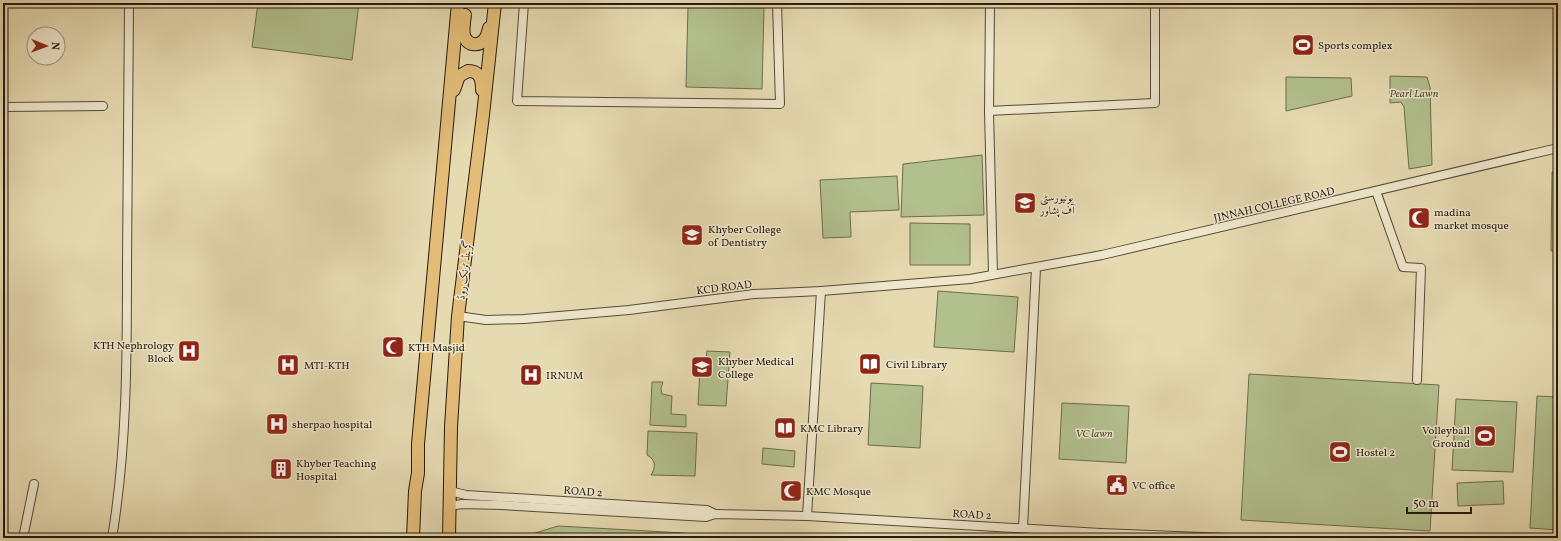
<svg xmlns="http://www.w3.org/2000/svg" width="1561" height="541" viewBox="0 0 1561 541" font-family="Vollkorn,Amiri,serif">
<rect width="100%" height="100%" fill="#e6dab1"/>
<filter id="stains"><feTurbulence type="fractalNoise" baseFrequency=".005" numOctaves="4"/><feColorMatrix values="0 0 0 0 .2 0 0 0 0 .09 0 0 0 0 .02 0 0 0 .5 -.17"/></filter>
<radialGradient id="worn" r=".72"><stop offset=".6" stop-color="#630" stop-opacity="0"/><stop offset="1" stop-color="#630" stop-opacity=".3"/></radialGradient>
<g fill="#b2c08e" stroke="#6c6d4e">
<path d="M258,3H359L352,60L252,47Z"/>
<path d="M688,6L764,8L762,89L686,87Z"/>
<path d="M1390,76L1427,77L1430,87L1432,165L1409,169L1404,107L1401,102L1390,103Z"/>
<path d="M1286,77L1351,78L1352,96L1286,111Z"/>
<path d="M982,155L984,215L901,217L903,164Z"/>
<path d="M1552,172H1558V251H1551Z"/>
<path d="M897,176L899,210L850,212L851,237L823,238L820,180Z"/>
<path d="M910,223L970,224V265H910Z"/>
<path d="M938,291L1018,297L1014,352L934,347Z"/>
<path d="M707,351L730,352L726,406L698,405L700,369H705Z"/>
<path d="M1249,374L1439,385L1430,531L1241,520Z"/>
<path d="M652,382H663L661,388L662,394L672,396L671,414L686,415V427L650,425Z"/>
<path d="M871,383L923,386L920,448L868,445Z"/>
<path d="M1537,396L1558,397V530L1530,528Z"/>
<path d="M1456,399L1517,402L1513,472L1452,470Z"/>
<path d="M1062,403L1129,406L1126,463L1059,459Z"/>
<path d="M648,431L697,433L695,476L651,475C656,467 656,460 647,455Z"/>
<path d="M763,448L795,451L794,467L762,464Z"/>
<path d="M1503,481L1504,504L1458,506L1457,483Z"/>
<path d="M558,526L684,533V538H519Z"/>
</g>
<g fill="none" stroke-linecap="round" stroke-linejoin="round">
<g stroke="#554a38" stroke-width="10">
<g id="minor">
<path d="M524,3L517,101L780,104L777,3"/>
<path d="M990,3L989,111L993,274"/>
<path d="M3,107L103,106"/>
<path d="M989,111L1155,103V3"/>
<path d="M1376,191L1403,267L1421,268L1417,380"/>
<path d="M458,316L486,320L524,319L629,310L754,294L821,291L970,279L1102,255L1558,148"/>
<path d="M450,491L466,495L707,510L715,514"/>
<path d="M450,506L462,504L501,505L706,517L715,514L807,516L1101,533L1227,538"/>
<path d="M807,516L821,291"/>
<path d="M1023,528L1036,268"/>
<path d="M23,538L34,484"/>
<path d="M112,538C127,448 127,357 127,266C128,179 128,91 129,3"/>
</g>
</g>
<g stroke="#251a0f" stroke-width="14">
<g id="highway">
<path d="M465,15C464,22 462,32 465,38C469,46 479,46 484,40C487,37 488,32 489,28"/>
<path d="M454,90L459,76L468,71C480,71 482,79 482,90"/>
<path d="M413,538L415,491L418,473V444L458,3"/>
<path d="M449,538L451,427L458,316L483,115L495,3"/>
</g>
</g>
<use href="#minor" stroke="#efe7cc" stroke-width="8"/>
<use href="#highway" stroke="#e3bd78" stroke-width="12"/>
</g>
<defs>
<g id="stadium-square" transform="scale(1.15)"><rect x="-9" y="-9" width="18" height="18" rx="4" fill="#8f2418" stroke="#efe7cc"/><path d="M0-5a6.5 5 0 1 0 0 10a6.5 5 0 1 0 0-10ZM-3.5-1.8h7v3.6h-7Z" fill="#fff"/></g>
<g id="university-square" transform="scale(1.15)"><rect x="-9" y="-9" width="18" height="18" rx="4" fill="#8f2418" stroke="#efe7cc"/><path d="M0-5L7-2L0 1L-7-2ZM-4 1L0 2.5L4 1V4Q0 6-4 4Z" fill="#fff"/></g>
<g id="mosque-square" transform="scale(1.15)"><rect x="-9" y="-9" width="18" height="18" rx="4" fill="#8f2418" stroke="#efe7cc"/><path d="M3.5-4.9A6 6 0 1 0 3.5 4.9A5 5 0 1 1 3.5-4.9Z" fill="#fff"/></g>
<g id="hospital-square" transform="scale(1.15)"><rect x="-9" y="-9" width="18" height="18" rx="4" fill="#8f2418" stroke="#efe7cc"/><path d="M-5-5h3v3.5h4V-5h3V5h-3V1.5h-4V5h-3Z" fill="#fff"/></g>
<g id="library-square" transform="scale(1.15)"><rect x="-9" y="-9" width="18" height="18" rx="4" fill="#8f2418" stroke="#efe7cc"/><path d="M-6-4Q-3-5.5-.7-3.5V5Q-3 3-6 4ZM6-4Q3-5.5 .7-3.5V5Q3 3 6 4Z" fill="#fff"/></g>
<g id="building-square" transform="scale(1.15)"><rect x="-9" y="-9" width="18" height="18" rx="4" fill="#8f2418" stroke="#efe7cc"/><path d="M-4-6H4V6H1V3H-1V6H-4ZM-2.5-4.3h1.7v1.8h-1.7ZM.8-4.3h1.7v1.8H.8ZM-2.5-1h1.7V.8h-1.7ZM.8-1h1.7V.8H.8Z" fill="#fff"/></g>
<g id="civic-square" transform="scale(1.15)"><rect x="-9" y="-9" width="18" height="18" rx="4" fill="#8f2418" stroke="#efe7cc"/><path d="M-.6-6.5H3V-4.5H.6V-3L4-1V1h2V6H-6V1h2V-1L-.6-3ZM-1.2 2.5V6h2.4V2.5Z" fill="#fff"/></g>
</defs>
<g fill-rule="evenodd">
<use href="#stadium-square" x="1303" y="45"/>
<use href="#university-square" x="1025" y="203"/>
<use href="#mosque-square" x="1419" y="218"/>
<use href="#university-square" x="692" y="235"/>
<use href="#mosque-square" x="393" y="347"/>
<use href="#hospital-square" x="189" y="351"/>
<use href="#library-square" x="870" y="364"/>
<use href="#hospital-square" x="288" y="365"/>
<use href="#university-square" x="702" y="367"/>
<use href="#hospital-square" x="531" y="375"/>
<use href="#hospital-square" x="277" y="424"/>
<use href="#library-square" x="785" y="428"/>
<use href="#stadium-square" x="1485" y="436"/>
<use href="#stadium-square" x="1340" y="452"/>
<use href="#building-square" x="281" y="469"/>
<use href="#civic-square" x="1117" y="485"/>
<use href="#mosque-square" x="791" y="491"/>
</g>
<g text-anchor="middle" stroke-width="3" stroke-linejoin="round" paint-order="stroke">
<g font-size="11" fill="#251a0f" stroke="#efe7cc" text-anchor="start">
<text x="1318" y="49">Sports complex</text>
<text x="1040" y="201">یونیورسٹی<tspan x="1040" dy="13">آف پشاور</tspan></text>
<text x="1434" y="216">madina<tspan x="1434" dy="13">market mosque</tspan></text>
<text x="708" y="233">Khyber College<tspan x="708" dy="13">of Dentistry</tspan></text>
<text x="174" y="349" text-anchor="end">KTH Nephrology<tspan x="174" dy="13">Block</tspan></text>
<text x="408" y="351">KTH Masjid</text>
<text x="718" y="365">Khyber Medical<tspan x="718" dy="13">College</tspan></text>
<text x="886" y="368">Civil Library</text>
<text x="304" y="369">MTI-KTH</text>
<text x="546" y="379">IRNUM</text>
<text x="292" y="428">sherpao hospital</text>
<text x="800" y="432">KMC Library</text>
<text x="1470" y="434" text-anchor="end">Volleyball<tspan x="1470" dy="13">Ground</tspan></text>
<text x="1356" y="456">Hostel 2</text>
<text x="296" y="467">Khyber Teaching<tspan x="296" dy="13">Hospital</tspan></text>
<text x="1132" y="489">VC office</text>
<text x="806" y="495">KMC Mosque</text>
</g>
<g font-size="11" font-style="italic" fill="#4f4c35" stroke="#efe7cc">
<text x="1414" y="97">Pearl Lawn</text>
<text x="1094" y="437">VC lawn</text>
</g>
<g font-size="11" fill="#251a0f" stroke="#efe7cc">
<text transform="translate(1274 204) rotate(-13)" y="4">JINNAH COLLEGE ROAD</text>
<text transform="translate(464 270) rotate(-83)" y="4">گرینڈ ٹرنک روڈ</text>
<text transform="translate(724 287) rotate(-7)" y="4">KCD ROAD</text>
<text transform="translate(583 491) rotate(4)" y="4">ROAD 2</text>
<text transform="translate(972 514) rotate(3)" y="4">ROAD 2</text>
</g>
</g>
<rect width="1561" height="541" fill="none" stroke="#e6dab1" stroke-width="16"/>
<rect x="4" y="4" width="1553" height="533" fill="none" stroke="#251a0f" stroke-width="2"/>
<rect x="8" y="8" width="1545" height="525" fill="none" stroke="#251a0f"/>
<g transform="translate(46 46) rotate(91)"><circle r="19" fill="#efe7cc" stroke="#9e9580"/>
<path d="M0-3L7 15L0 10L-7 15Z" fill="#8f2418"/>
<text y="-6" font-size="11" font-weight="bold" text-anchor="middle" fill="#251a0f">N</text>
</g>
<path d="M1407 507v6h64v-6" fill="none" stroke="#251a0f" stroke-width="2"/>
<text x="1413" y="507" font-size="12" fill="#251a0f" stroke="#efe7cc" stroke-width="3" paint-order="stroke">50 m</text>
<rect width="100%" height="100%" filter="url(#stains)"/>
<rect width="100%" height="100%" fill="url(#worn)"/>
</svg>
